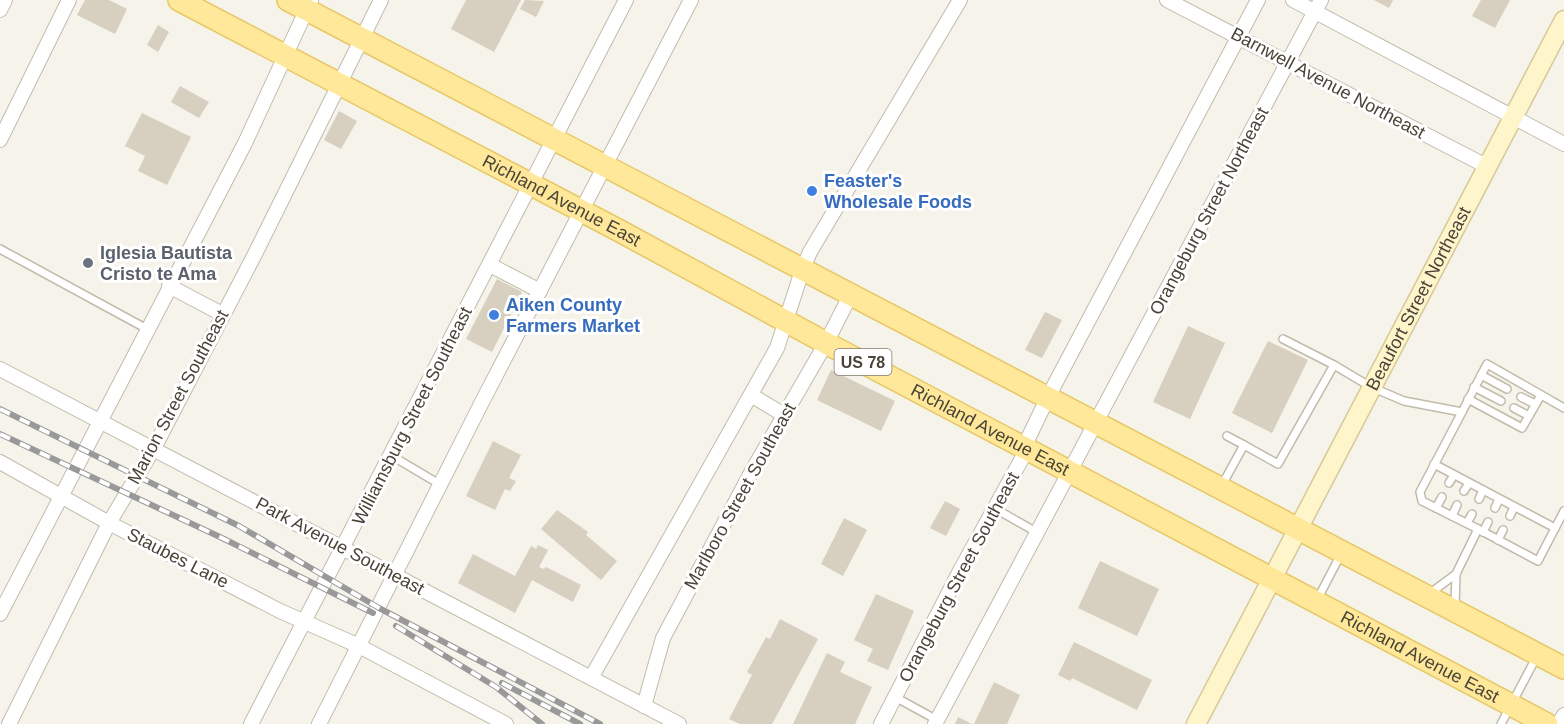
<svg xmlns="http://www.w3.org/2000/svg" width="1564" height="724" viewBox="0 0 1564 724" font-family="Arial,sans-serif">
<rect width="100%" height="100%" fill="#f5f3ea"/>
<g fill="#d7cfbf">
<path d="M85,0H109L127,9L115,34L77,15Z"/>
<path d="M466,0H521L494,52L451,29Z"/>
<path d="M525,0L544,1L536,17L520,9Z"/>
<path d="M1374,0H1393L1389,8Z"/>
<path d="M1481,0H1510L1495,28L1472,16Z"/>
<path d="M158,25L169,32L158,52L147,45Z"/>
<path d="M180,86L209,102L199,118L171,102Z"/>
<path d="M339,111L357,121L341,149L324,140Z"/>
<path d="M142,113L191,137L167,185L138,171L145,156L125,146Z"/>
<path d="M497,279L522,292L492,352L466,339Z"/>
<path d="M1045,312L1062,320L1042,358L1025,350Z"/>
<path d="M1188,326L1225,343L1190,419L1153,402Z"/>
<path d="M1268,341L1308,360L1272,433L1232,413Z"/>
<path d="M831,370L895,401L881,431L817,400Z"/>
<path d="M493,441L521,455L509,478L516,481L510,491L505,489L495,510L466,496Z"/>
<path d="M945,501L960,509L946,536L930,528Z"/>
<path d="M557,510L588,532L586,535L617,561L601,580L541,529Z"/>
<path d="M844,518L867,530L843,576L821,564Z"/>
<path d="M538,545L548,550L539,567L544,569L546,567L581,585L573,602L532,580L515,613L458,583L473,554L515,576L531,546L536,549Z"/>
<path d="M1100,561L1159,589L1137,636L1078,608Z"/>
<path d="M876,594L914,611L888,670L867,661L873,649L854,640Z"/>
<path d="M780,619L818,639L772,724H740L729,719L752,675L747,672L766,637L770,639Z"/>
<path d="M1074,642L1152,680L1137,710L1072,678L1070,681L1058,675Z"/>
<path d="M827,653L845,662L840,672L872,687L855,724H793Z"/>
<path d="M994,682L1020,695L1007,724H974Z"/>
<path d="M958,717L972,724H955Z"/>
</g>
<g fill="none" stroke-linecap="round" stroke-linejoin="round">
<g stroke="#c1bbac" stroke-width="10">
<g id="lane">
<path d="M0,249L147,329"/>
<path d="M1283,339L1334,365"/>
<path d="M1481,375L1507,389"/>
<path d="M1474,387L1501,401"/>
<path d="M1521,397L1535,404"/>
<path d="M1468,399L1522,428L1541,395"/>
<path d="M1514,408L1529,416"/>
<path d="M1462,412L1420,492L1422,501L1478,529"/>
<path d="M1227,436L1244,445"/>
<path d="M392,456L441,485"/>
<path d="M1434,464L1555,528"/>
<path d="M1449,483L1454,475"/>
<path d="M1222,485L1244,445L1278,464L1334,365L1371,387L1404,401L1462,412L1487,364L1564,408"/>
<path d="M1464,491L1469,483"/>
<path d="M1479,499L1483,490"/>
<path d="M994,508L1038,533"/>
<path d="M1436,508L1442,497"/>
<path d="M1495,508L1499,499"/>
<path d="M1452,516L1457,505"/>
<path d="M1510,516L1514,507"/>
<path d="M1467,523L1472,514"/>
<path d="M1483,532L1488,522"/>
<path d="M1498,540L1503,530"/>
<path d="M1429,594L1456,574"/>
<path d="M1317,600L1341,554"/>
<path d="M1455,607L1456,574L1478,529L1538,561L1564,511"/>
<path d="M895,697L937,720"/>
<path d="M1501,724L1537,656"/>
</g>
</g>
<g stroke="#c1bbac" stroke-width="16">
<g id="street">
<path d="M1167,0L1488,167"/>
<path d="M1293,0L1564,144"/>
<path d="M0,10L5,0"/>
<path d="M0,140L69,0"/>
<path d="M490,265L540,291"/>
<path d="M169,286L222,314"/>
<path d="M0,369L679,724"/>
<path d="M751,395L784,415"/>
<path d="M0,462L109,523L280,611L359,646L506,724"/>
<path d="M0,614L245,143L311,0"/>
<path d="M591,678L777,348L803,268L810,252L960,0"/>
<path d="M644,706L663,638L752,471L826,343L851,294"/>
<path d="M9,724L109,523L154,448L256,252L381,0"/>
<path d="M251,724L626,0"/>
<path d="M319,724L482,402L691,0"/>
<path d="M881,724L961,569L1025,453L1024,447L1048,397L1258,0"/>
<path d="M935,724L1321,0"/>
<path d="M1559,724L1564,715"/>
</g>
</g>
<g stroke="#d6c999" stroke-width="21">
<g id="secondary">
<path id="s1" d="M1196,724L1564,20"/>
</g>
</g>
<g stroke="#e7c867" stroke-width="24">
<g id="primary">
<path id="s2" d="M179,0L618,230L826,343L1547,724"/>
<path d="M288,0L1564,668"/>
</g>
</g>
<use href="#lane" stroke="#fff" stroke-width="7"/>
<use href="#street" stroke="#fff" stroke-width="14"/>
<use href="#secondary" stroke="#fff5ca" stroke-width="18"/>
<use href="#primary" stroke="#ffe899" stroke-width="21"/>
<g stroke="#999" stroke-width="6">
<g id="rail">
<path d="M0,409L239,526L379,608L600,724"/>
<path d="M0,434L220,537L373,613"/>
<path d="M396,626L496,687L542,724"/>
<path d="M502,683L580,724"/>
</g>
</g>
<use href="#rail" stroke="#fff" stroke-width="4" stroke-dasharray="11" stroke-linecap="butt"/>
</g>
<g fill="#3f7fe0" stroke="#fff" stroke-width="2">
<circle cx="812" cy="191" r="6"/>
<circle cx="494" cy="315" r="6"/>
</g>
<circle fill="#6b7280" stroke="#fff" stroke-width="2" cx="88" cy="263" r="6"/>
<g text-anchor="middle" stroke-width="6" stroke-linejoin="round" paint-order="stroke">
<rect fill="#fff" stroke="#807c74" stroke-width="1.5" x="834.5" y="349" width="57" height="26" rx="4.5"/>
<g font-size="16" font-weight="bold" fill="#4a4438">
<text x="863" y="368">US 78</text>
</g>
<g font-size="18" fill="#4a4438" stroke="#fff">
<text transform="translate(1328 83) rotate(28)" y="6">Barnwell Avenue Northeast</text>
<text dy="6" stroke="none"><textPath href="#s2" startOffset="432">Richland Avenue East</textPath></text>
<text transform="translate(1209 211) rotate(-62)" y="6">Orangeburg Street Northeast</text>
<text dy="6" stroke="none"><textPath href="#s1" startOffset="480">Beaufort Street Northeast</textPath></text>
<text transform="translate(178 397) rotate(-62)" y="6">Marion Street Southeast</text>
<text transform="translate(412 416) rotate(-63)" y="6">Williamsburg Street Southeast</text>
<text dy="6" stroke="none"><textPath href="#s2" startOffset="918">Richland Avenue East</textPath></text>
<text transform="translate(740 496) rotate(-61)" y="6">Marlboro Street Southeast</text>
<text transform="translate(340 546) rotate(28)" y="6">Park Avenue Southeast</text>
<text transform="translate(178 558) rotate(27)" y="6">Staubes Lane</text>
<text transform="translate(959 577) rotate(-62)" y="6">Orangeburg Street Southeast</text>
<text dy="6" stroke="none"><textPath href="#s2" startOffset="1404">Richland Avenue East</textPath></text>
</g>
<g font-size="18" font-weight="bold" fill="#366cbe" stroke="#fff" text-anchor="start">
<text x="824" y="187">Feaster's<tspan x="824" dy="21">Wholesale Foods</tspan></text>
<text x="506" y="311">Aiken County<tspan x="506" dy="21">Farmers Market</tspan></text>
</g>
<g font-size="18" font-weight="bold" fill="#5b616d" stroke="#fff" text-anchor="start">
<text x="100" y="259">Iglesia Bautista<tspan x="100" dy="21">Cristo te Ama</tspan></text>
</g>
</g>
</svg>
